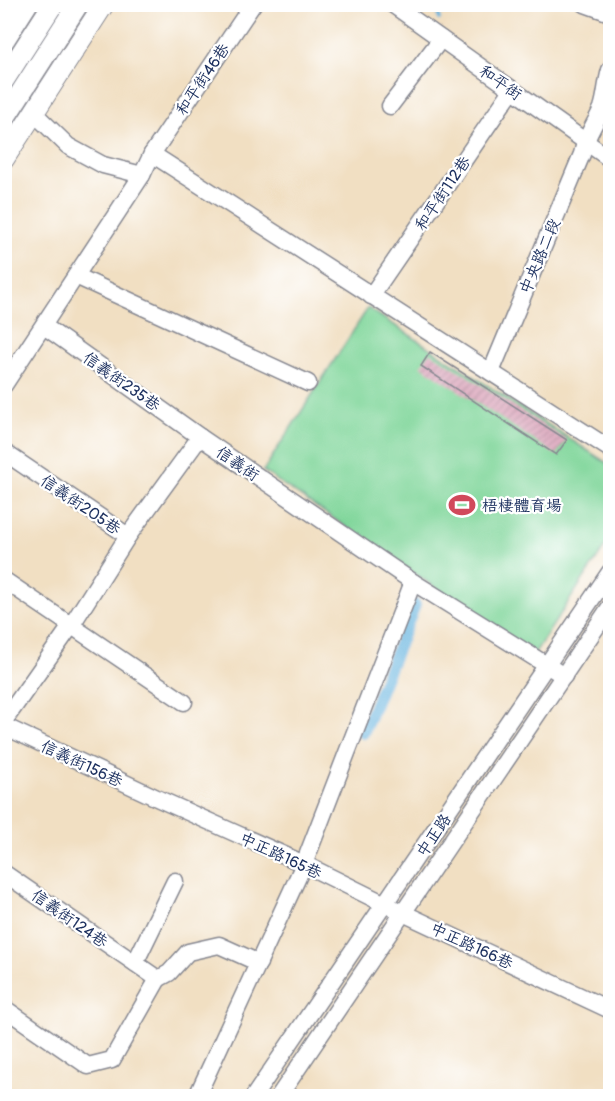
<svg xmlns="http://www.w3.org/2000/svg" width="615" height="1101" viewBox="0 0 615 1101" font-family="Pangolin,'LXGW WenKai TC',sans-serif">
<defs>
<pattern id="building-hatch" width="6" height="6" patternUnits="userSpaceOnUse" patternTransform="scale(1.5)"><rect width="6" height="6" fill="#dca5bb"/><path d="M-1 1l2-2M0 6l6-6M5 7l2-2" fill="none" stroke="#b2879b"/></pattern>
</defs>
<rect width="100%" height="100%" fill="#fff"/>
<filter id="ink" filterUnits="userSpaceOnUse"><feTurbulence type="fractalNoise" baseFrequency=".0167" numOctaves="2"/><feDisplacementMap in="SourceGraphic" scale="12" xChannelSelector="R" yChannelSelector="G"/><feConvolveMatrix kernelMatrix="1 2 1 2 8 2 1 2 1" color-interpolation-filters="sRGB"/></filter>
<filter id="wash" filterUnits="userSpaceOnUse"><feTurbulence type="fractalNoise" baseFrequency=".008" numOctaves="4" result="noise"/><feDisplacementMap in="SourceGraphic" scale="24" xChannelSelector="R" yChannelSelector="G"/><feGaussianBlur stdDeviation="1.35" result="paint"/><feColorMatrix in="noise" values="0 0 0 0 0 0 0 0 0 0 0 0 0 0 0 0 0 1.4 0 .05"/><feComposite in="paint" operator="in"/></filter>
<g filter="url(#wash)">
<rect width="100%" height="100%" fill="#f1dfc2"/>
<path fill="#7ed599" stroke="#4c827c" stroke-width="1.5" d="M368,308L610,465V539L534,654L263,471Z"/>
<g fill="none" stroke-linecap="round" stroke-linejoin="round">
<path stroke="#64b2de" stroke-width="4" d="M438,4L439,19"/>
<path stroke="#64b2de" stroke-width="12" d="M363,733L415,605"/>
</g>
<g id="blocks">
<path fill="url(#building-hatch)" d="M430,352L567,440L556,455L421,366Z"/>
</g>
</g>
<g filter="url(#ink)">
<use href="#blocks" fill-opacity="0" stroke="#868790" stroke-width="1.5"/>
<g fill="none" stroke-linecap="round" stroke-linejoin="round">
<g stroke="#868790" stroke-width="19">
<g id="minor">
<path d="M392,4L610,159"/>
<path d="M585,4L610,13"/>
<path d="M390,106L441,39"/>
<path d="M34,113L68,146L103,165L142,175"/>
<path d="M152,154L610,449"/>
<path d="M76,276L308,383"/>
<path d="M371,296L512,90"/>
<path d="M44,326L200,437L413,582L564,676"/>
<path d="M491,372L582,154C586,135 595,125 602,108C606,97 606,83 610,70"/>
<path d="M4,385L142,175L152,154L253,4"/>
<path d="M4,452L128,536"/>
<path d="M4,580L184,702"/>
<path d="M4,721L71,626L128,536L200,437"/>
<path d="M4,726L159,799L304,864L403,913L610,1010"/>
<path d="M4,873L158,979"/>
<path d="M135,963L175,881"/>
<path d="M158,979L169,973L188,952L219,945L259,963"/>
<path d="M4,1008L88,1066L112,1060L158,979"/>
<path d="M197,1096L304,864L413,582"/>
<path d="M254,1096L610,572"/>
<path d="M279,1096L610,607"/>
</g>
</g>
<g stroke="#868790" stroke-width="22">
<g id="major">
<path d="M4,40L27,4"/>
<path d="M4,80L53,4"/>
<path d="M4,119L78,4"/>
<path d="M4,159L104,4"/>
</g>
</g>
<use href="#minor" stroke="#fff" stroke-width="16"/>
<use href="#major" stroke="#fff" stroke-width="20"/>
</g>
</g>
<defs>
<g id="stadium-bare" transform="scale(2.07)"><path d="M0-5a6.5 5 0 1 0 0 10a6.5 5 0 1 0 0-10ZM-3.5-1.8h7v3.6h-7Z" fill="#d1495b" stroke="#fff" stroke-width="2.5" paint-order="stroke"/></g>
</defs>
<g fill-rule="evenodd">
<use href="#stadium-bare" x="462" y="505"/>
</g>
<g text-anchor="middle" stroke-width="4.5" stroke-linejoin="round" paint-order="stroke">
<g font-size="16" fill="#1b2f5e" stroke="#fff">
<text transform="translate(202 79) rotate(-56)" y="6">和平街46巷</text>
<text transform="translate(501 82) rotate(35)" y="6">和平街</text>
<text transform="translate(442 193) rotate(-56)" y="6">和平街112巷</text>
<text transform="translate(539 256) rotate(-67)" y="6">中央路二段</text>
<text transform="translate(122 381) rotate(35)" y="6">信義街235巷</text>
<text transform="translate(238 463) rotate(34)" y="6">信義街</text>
<text transform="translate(81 504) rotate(34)" y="6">信義街205巷</text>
<text transform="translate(82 763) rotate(25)" y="6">信義街156巷</text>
<text transform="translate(433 835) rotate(-56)" y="6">中正路</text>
<text transform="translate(281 855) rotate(25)" y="6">中正路165巷</text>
<text transform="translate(70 918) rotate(35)" y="6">信義街124巷</text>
<text transform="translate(472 945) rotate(25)" y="6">中正路166巷</text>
</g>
<g font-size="16" fill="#1b2f5e" stroke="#fff" text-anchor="start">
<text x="482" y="511">梧棲體育場</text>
</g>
</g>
<rect width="615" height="1101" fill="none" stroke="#fff" stroke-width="24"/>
</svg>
